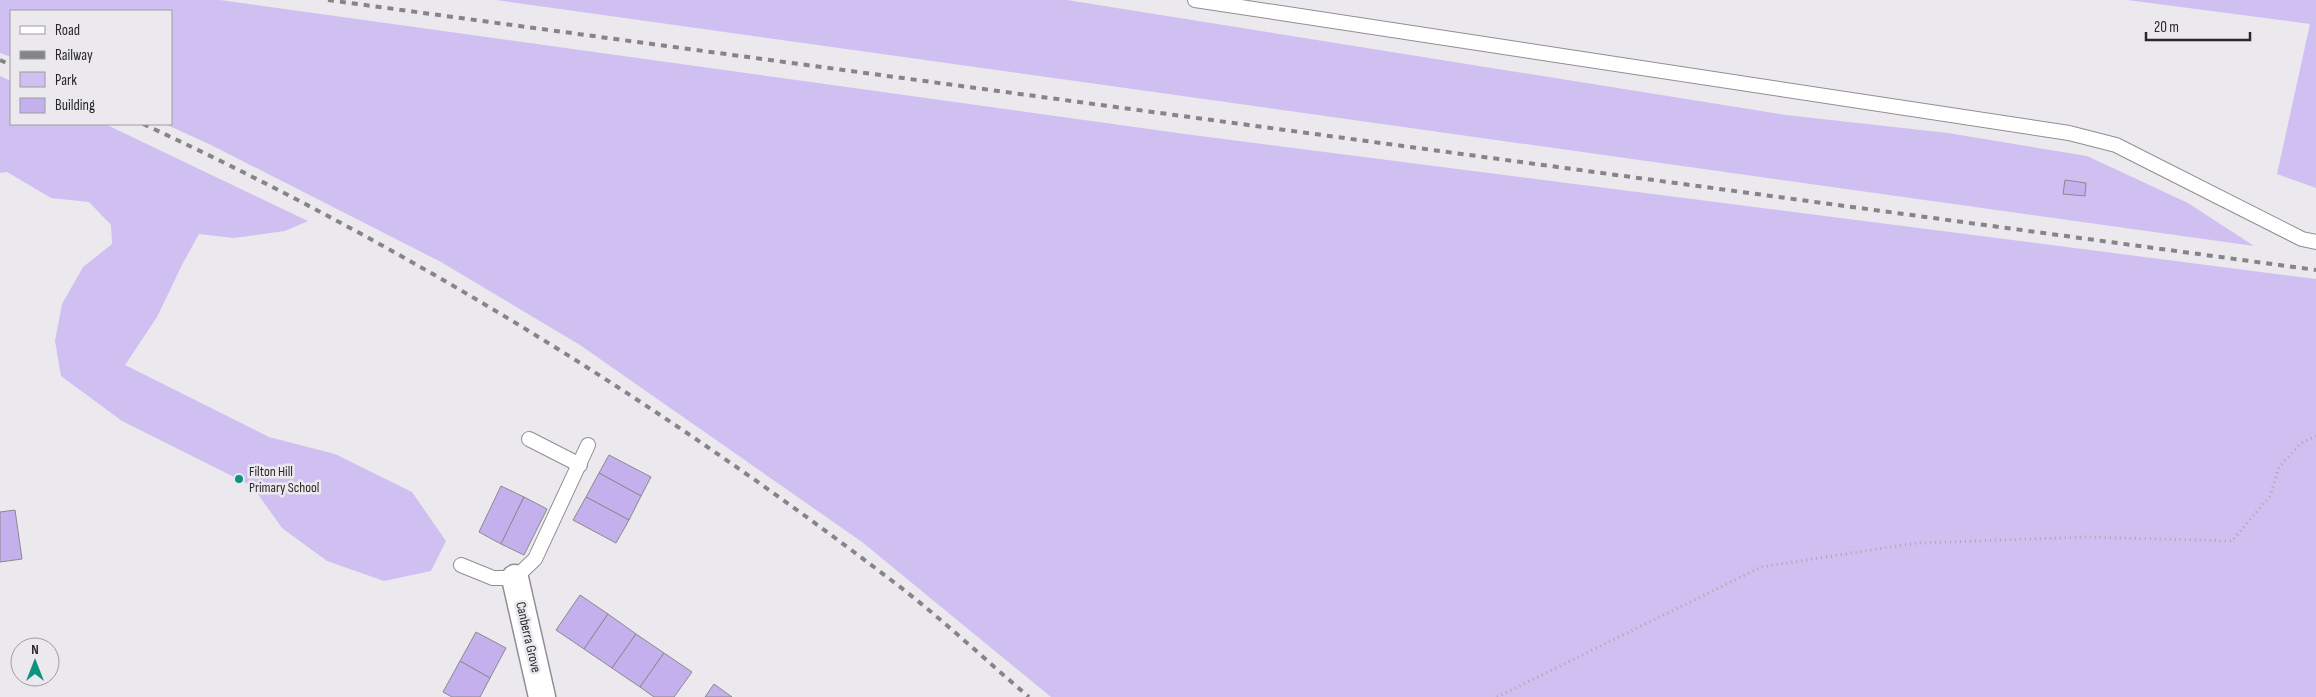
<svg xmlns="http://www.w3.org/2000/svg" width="2316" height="697" viewBox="0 0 2316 697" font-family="'Sofia Sans Condensed',sans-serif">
<rect width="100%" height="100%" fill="#ebe9ee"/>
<g fill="#d0c0f1">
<path d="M0,0H220L1185,134L2316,279V697H1051L862,542L580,345L441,262L211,145L165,124H171V11H11V57L0,53Z"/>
<path d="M496,0H1067L1786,115L1948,133L2087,156L2188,203L2254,246Z"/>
<path d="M2127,0H2316V188L2277,174L2310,24Z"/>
<path d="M0,76L11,81V124H105L308,221L285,231L234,238L199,234L183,263L157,317L125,365L269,437L335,454L412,492L446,541L431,571L384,581L327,561L282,528L252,486L122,421L61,376L55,341L62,304L83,267L112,244L111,225L89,202L51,198L7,172L0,173Z"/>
</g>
<g fill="#c5b0ee" stroke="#8a898d">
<path d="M2065,180L2086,183L2085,196L2063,194Z"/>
<path d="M609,455L651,477L641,496L599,473Z"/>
<path d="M599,473L641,496L629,520L586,497Z"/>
<path d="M501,486L524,497L501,544L479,532Z"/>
<path d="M524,497L547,509L524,555L501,544Z"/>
<path d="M586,497L629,520L616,543L573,520Z"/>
<path d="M15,510L22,559L0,562V512Z"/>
<path d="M580,595L608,614L584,649L556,630Z"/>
<path d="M608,614L636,634L612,668L584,649Z"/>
<path d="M476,632L506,648L490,678L460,661Z"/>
<path d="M636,634L664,653L640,687L612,668Z"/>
<path d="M664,653L692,672L674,697H654L640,687Z"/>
<path d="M460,661L490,678L480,697H452L443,692Z"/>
<path d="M714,684L732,697H705Z"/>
</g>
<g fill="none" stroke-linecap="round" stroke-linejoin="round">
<g stroke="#8f8e93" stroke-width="16">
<g id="service">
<path d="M1195,0L2069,133L2116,145L2302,239L2316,242"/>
<path d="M529,439L580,465"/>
<path d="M461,565L493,578H515L535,559L588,445"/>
</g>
</g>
<g stroke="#8f8e93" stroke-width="29">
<path id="minor" d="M515,578L542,697"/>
</g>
<path stroke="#a8a7ab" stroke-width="3" stroke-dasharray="1 4" stroke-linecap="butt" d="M1497,697L1761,567L1917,543L2088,537L2232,541L2270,496L2279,467L2301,443L2316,436"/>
<use href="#service" stroke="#fff" stroke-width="14"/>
<use href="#minor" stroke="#fff" stroke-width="26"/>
<g stroke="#858487" stroke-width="4" stroke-dasharray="6 6" stroke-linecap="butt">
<path d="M328,0L2316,270"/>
<path d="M0,60L11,65"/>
<path d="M143,124C409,247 658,402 891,580C939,616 983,658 1029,697"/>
</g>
</g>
<circle fill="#0d937e" stroke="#ebe9ee" stroke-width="2" cx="239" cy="479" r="5"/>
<g text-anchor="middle" stroke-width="5" stroke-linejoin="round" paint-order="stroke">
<g font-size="14" fill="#28282a" stroke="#ebe9ee" text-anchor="start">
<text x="249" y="476">Filton Hill<tspan x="249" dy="16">Primary School</tspan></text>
</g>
<g font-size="14" fill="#28282a" stroke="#ebe9ee">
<text transform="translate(529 637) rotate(77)" y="5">Canberra Grove</text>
</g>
</g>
<rect x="10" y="10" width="162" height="115" fill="#ebe9ee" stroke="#9d9ca0"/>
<rect x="20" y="26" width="25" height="8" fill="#ffffff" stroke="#9d9ca0"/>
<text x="55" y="35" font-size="15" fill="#28282a">Road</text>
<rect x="20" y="51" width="25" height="8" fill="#858487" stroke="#9d9ca0"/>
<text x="55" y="60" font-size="15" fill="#28282a">Railway</text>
<rect x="20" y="72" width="25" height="15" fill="#d0c0f1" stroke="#9d9ca0"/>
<text x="55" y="85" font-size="15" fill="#28282a">Park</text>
<rect x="20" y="98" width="25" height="15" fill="#c5b0ee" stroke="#9d9ca0"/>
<text x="55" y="110" font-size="15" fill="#28282a">Building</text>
<g transform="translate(35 662)"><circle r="24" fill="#ebe9ee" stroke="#9d9ca0"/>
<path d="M0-4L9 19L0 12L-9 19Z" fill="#0d937e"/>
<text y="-8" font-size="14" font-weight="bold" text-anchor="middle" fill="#28282a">N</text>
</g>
<path d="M2146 32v8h104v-8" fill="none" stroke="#28282a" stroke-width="2.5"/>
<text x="2154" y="32" font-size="15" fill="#28282a" stroke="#ebe9ee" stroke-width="4" paint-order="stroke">20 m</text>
</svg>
